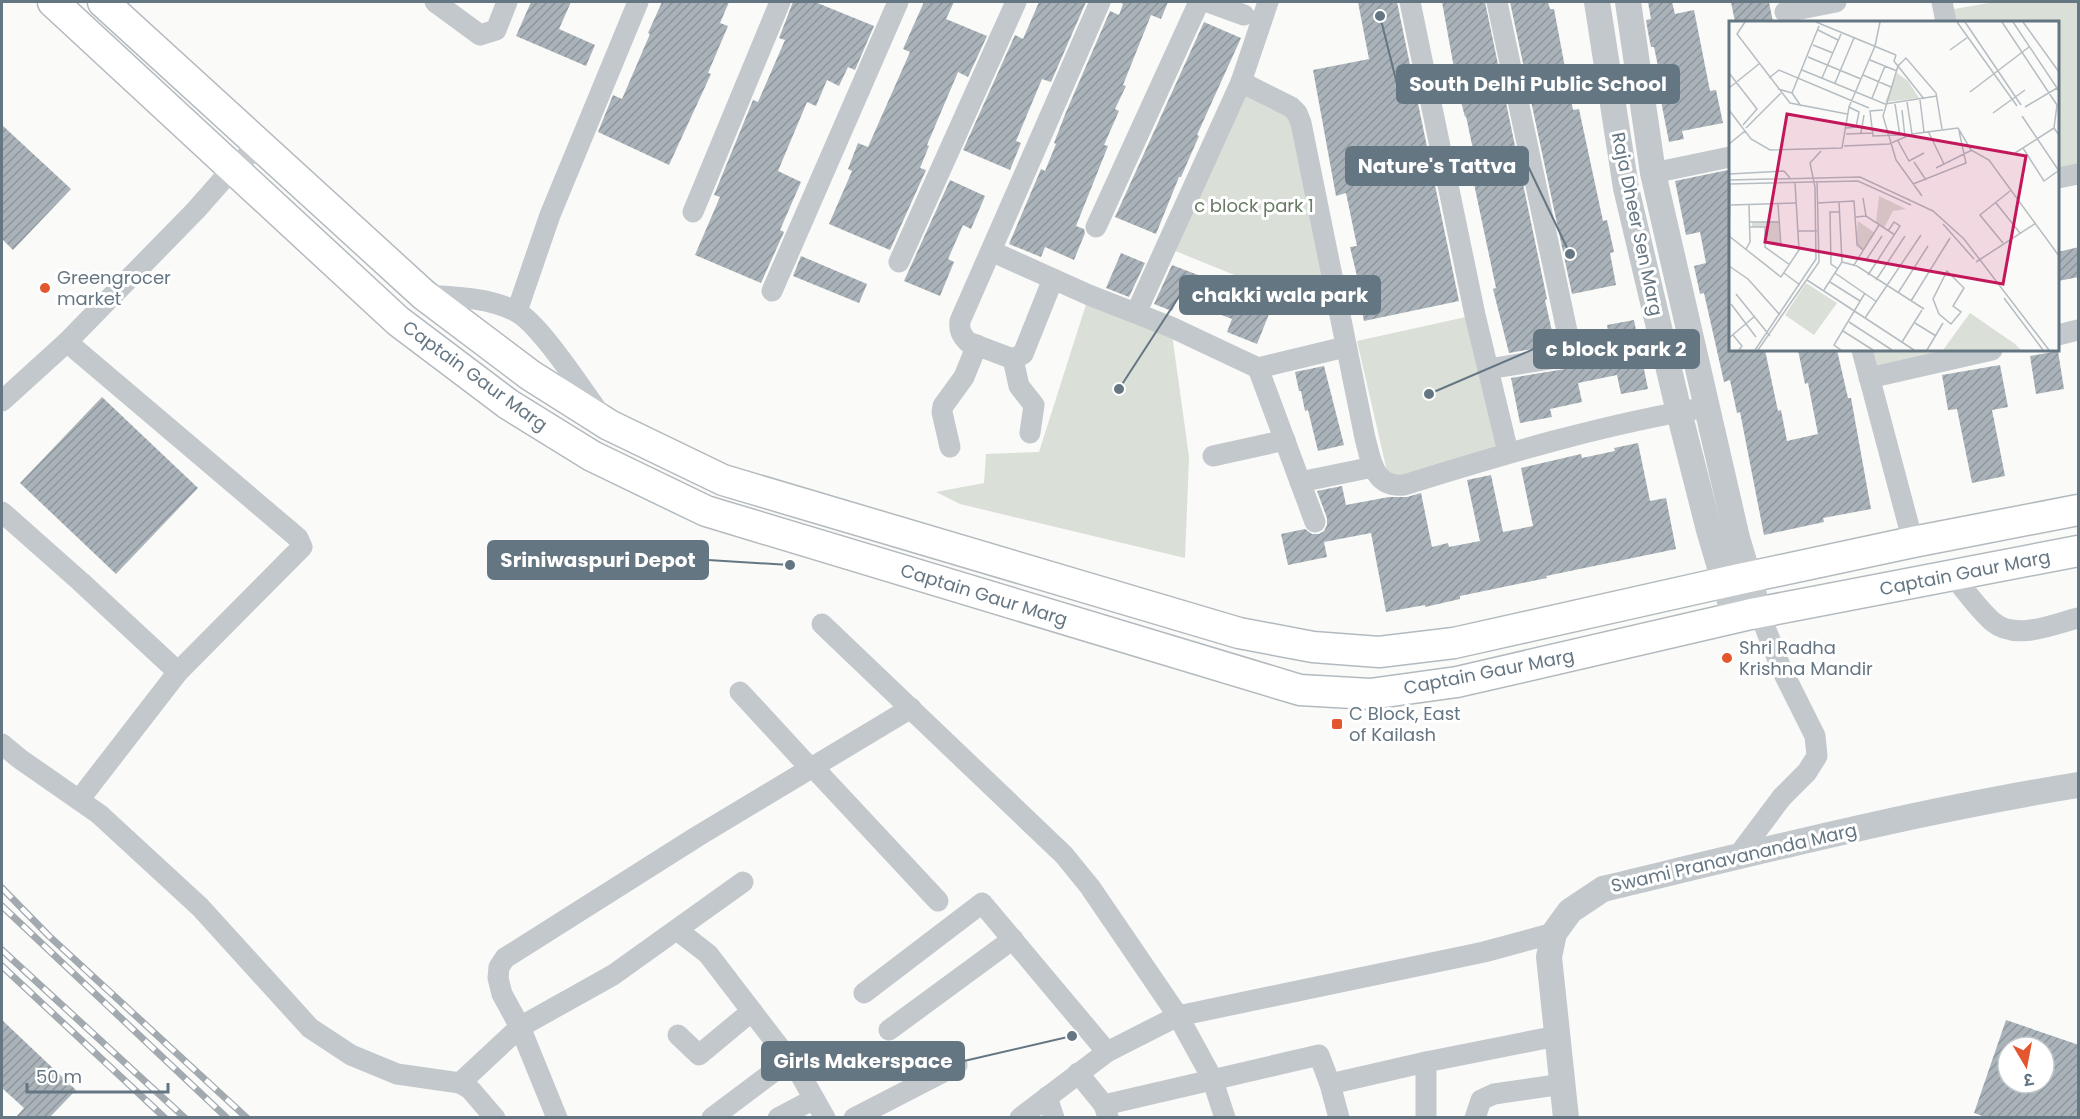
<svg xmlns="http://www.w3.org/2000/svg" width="2080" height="1119" viewBox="0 0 2080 1119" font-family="Poppins,'Noto Sans Devanagari',sans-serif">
<defs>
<pattern id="building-hatch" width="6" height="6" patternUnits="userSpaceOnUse" patternTransform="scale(1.5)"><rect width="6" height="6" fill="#aab3b9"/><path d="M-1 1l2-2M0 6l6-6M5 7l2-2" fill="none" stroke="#8e969c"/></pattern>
</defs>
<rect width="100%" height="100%" fill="#fafaf8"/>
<g fill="#dadfd7">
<path d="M1995,2H2078V179L2058,183V22H1945L1942,11Z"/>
<path d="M1237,67L1299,102L1340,297L1326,312L1158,244Z"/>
<path d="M1089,295L1171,327L1189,457L1185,558L960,504L936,492L984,483L986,454L1039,452Z"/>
<path d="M1475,315L1497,447L1389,480L1357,341Z"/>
<path d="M1872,350H1974L1876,371Z"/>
</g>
<g fill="url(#building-hatch)" fill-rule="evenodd">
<path d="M531,2H571L559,29L595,45L586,66L516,36Z"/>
<path d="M662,2H729L720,23L728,26L708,73L711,74L669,165L598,132L613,95L622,99L650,34L648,33Z"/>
<path d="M793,2H815L874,26L855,70L848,67L839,86L827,80L816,106L807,102L778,171L801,182L780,230L784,232L761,283L695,255L720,197L714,195L753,100L758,102L785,40L779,38Z"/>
<path d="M924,2H954L946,19L987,36L968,77L958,72L927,145L929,146L920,168L926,170L890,250L829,224L852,171L848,169L858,143L868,147L910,52L903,49Z"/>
<path d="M1039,2H1086L1051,82L1042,79L1016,141L1021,143L1010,170L963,150L1015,35L1023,39Z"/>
<path d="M1120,2H1168L1161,19L1151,15L1123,85L1126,86L1115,109L1119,111L1104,145L1108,146L1076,226L1084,229L1085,233L1074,260L1045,247L1041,257L1009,244L1041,169L1045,171L1056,144L1054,143L1066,112L1110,11L1119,15L1123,4Z"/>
<path d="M1358,2H1397L1459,301L1364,321L1359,297H1362L1350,247L1357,246L1346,193L1336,196L1313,70L1369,59Z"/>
<path d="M1442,2H1485L1547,299L1545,300L1555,345L1509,353L1493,289L1496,288L1470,165L1476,164L1466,116L1465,117L1458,90Z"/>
<path d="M1510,2H1548L1550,9H1554L1573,110L1579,109L1603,221L1607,220L1614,252L1610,253L1616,285L1572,294Z"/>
<path d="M1648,2H1672L1675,14L1694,10L1710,91L1716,90L1723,123L1682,131L1684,139L1669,142L1661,101L1665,100L1654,47H1651L1648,32L1646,20L1651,19Z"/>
<path d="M1731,2H1769L1773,22H1735Z"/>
<path d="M1204,22L1241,38L1211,104L1197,135L1199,136L1181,177H1179L1156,234L1115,217Z"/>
<path d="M2,125L71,189L13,250L2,239Z"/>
<path d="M1728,170L1731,181V350H1765L1778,411L1781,410L1787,441L1818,434L1808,383L1805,384L1798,350H1837L1848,398H1851L1871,509L1823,518L1824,522L1764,535L1740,412L1737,413L1730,380L1724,382L1704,293L1700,294L1694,266L1706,263L1700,232L1686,235L1675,181Z"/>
<path d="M950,180L985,196L971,229L963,225L948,259L954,262L940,296L904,281Z"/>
<path d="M2079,247V277L2058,281V252Z"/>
<path d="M1121,253L1145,263L1129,297L1106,288Z"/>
<path d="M801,256L867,284L859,303L793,276Z"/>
<path d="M1172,265L1273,304L1257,344L1227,332L1232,319L1178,298L1172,311L1154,304Z"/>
<path d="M1634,320L1648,389L1621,394L1617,375L1578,383L1582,402L1550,409L1552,417L1520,423L1511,378L1571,368L1582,357L1584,349L1610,343L1607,325Z"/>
<path d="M2058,351L2064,389L2036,394L2030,356Z"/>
<path d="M2000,365L2008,407L1992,410L2005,476L1972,483L1957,409L1948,410L1942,375Z"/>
<path d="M1324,366L1344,445L1318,451L1308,410L1305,411L1301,391H1299L1295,372Z"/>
<path d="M102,397L198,488L116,574L20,483Z"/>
<path d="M1638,443L1650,501L1666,498L1676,549L1546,576L1547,578L1460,596V599L1425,607V605L1386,612L1371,533L1324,542L1327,557L1288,565L1281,534L1305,529L1312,534H1319L1324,531L1327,525V518L1317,491L1342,486L1346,505L1389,497H1407L1421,493L1432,547L1448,543L1449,547L1480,541L1467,480L1491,475L1503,532L1533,526L1521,468L1581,454L1582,458L1615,451L1614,448Z"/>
<path d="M2,1020L76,1090L49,1118H15L24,1108L2,1088Z"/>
<path d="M2006,1020L2079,1045V1118H1988L1974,1113ZM2008,1047H2044V1083H2008Z"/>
</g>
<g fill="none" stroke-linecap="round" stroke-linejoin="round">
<g stroke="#b3babf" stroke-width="33">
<g id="secondary">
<path d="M53,2L398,321L508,404L592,456L706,511L1300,690L1370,694L1457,682L1751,614L2078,551"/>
<path d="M103,2L424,295L530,375L609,425L723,480L1239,633L1313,647L1379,652L1454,643L1735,580L1913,542L2078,510"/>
</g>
</g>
<g stroke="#c3c8cc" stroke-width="21">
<path d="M435,2L480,35L496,30L507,2"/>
<path d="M1208,2L1244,15"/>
<path d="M1410,2L1475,315L1508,452"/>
<path d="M1942,2L1946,22"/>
<path d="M1785,12L1836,2"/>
<path d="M1241,82L1291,107L1297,113L1301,123L1365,438C1371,461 1374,488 1404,485C1503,454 1605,424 1708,407"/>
<path d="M1653,173L1730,157"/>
<path d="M2058,178L2078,174"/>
<path d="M693,212L780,2"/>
<path d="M1096,227L1199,2"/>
<path d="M991,251L1089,295L1171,327L1258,368L1345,347"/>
<path d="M899,262L1016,2"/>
<path d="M1053,279L1023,354L1013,359L968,342C961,335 959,330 960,321L1100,2"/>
<path d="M772,291L898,2"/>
<path d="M424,295C455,297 487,297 515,311C538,321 583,391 600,414"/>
<path d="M517,311L550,215L638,2"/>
<path d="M1136,313L1241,82L1268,2"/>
<path d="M2058,335L2078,330"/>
<path d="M67,342L298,538L302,547L178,672L79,800"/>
<path d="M1862,350L1913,542"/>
<path d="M1013,359L1019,386L1034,405L1030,433"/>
<path d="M1258,368L1315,522"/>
<path d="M1488,369L1563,357L1567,356L1571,350L1497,2"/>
<path d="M1869,378L1992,350"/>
<path d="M2,401L67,342L196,210L233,168L260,145"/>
<path d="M950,447L942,412L943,406L964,377L977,345"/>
<path d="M1213,456L1285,440"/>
<path d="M1300,482L1373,467"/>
<path d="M2,512L81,582L178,672"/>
<path d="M1953,576C1965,590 1979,610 1993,622C2016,641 2054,624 2078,618"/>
<path d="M822,624L1064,855L1090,887L1178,1016L1212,1078L1225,1118"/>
<path d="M740,692L811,769"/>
<path d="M2,744L20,759L99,814L200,907L310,1028L351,1055L397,1074L460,1083L470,1089L495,1118"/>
<path d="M813,767L938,901"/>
<path d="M1737,857L1782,797L1807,772L1817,756L1815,736L1781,668L1759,612"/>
<path d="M677,930L708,954L800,1074L825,1118"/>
<path d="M864,993L982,903L1107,1052"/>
<path d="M889,1030L1013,939"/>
<path d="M678,1035L699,1055L752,1011"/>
<path d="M1426,1062V1118"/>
<path d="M1078,1073L1104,1105L1108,1117"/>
<path d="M460,1083L520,1027L613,975L743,882"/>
<path d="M1330,1084L1426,1062L1557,1036"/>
<path d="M1047,1097L1054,1118"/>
<path d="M1104,1105L1319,1055L1330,1084L1339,1118"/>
<path d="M557,1118L520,1027L502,994L498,978L499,967L505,958L698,836L911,708"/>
<path d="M712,1118L789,1060"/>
<path d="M778,1118L814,1099"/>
<path d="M854,1118L957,1065"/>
<path d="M1020,1118L1107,1052L1178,1016L1484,952L1554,933"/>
<path d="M1475,1118L1481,1100L1494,1094L1563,1084"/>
</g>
<g stroke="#c3c8cc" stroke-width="26">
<path d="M1597,2L1626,188L1679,412L1709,530L1735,618"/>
<path d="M1628,2L1653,173L1737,538L1759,612"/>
<path d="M1566,1118L1549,957L1554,933L1570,911L1603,889C1761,851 1918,811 2078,785"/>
</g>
<use href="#secondary" stroke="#fff" stroke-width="30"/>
<g stroke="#a2aab0" stroke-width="7">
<g id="rail">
<path d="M2,888L49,936L247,1118"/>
<path d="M2,906L227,1118"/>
<path d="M2,950L185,1118"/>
<path d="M2,966L165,1118"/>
</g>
</g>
<use href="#rail" stroke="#fff" stroke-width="4.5" stroke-dasharray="14" stroke-linecap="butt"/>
</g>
<g fill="#e4572e" stroke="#fff" stroke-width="2">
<circle cx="45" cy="288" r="6"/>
<circle cx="1727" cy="658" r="6"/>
<rect x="1331" y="718" width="12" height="12" rx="3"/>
</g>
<g text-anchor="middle" stroke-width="6" stroke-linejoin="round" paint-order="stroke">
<g font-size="18" fill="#687a64" stroke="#fff">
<text x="1254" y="212">c block park 1</text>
</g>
<g font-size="18" fill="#657683" stroke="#fff">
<text transform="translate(1637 224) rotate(78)" y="6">Raja Dheer Sen Marg</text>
<text transform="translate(475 376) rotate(36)" y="6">Captain Gaur Marg</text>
<text transform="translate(1965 573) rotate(-11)" y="6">Captain Gaur Marg</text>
<text transform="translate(984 595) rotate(17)" y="6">Captain Gaur Marg</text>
<text transform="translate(1489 672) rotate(-11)" y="6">Captain Gaur Marg</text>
<text transform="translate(1734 858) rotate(-13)" y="6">Swami Pranavananda Marg</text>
</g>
<g font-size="18" fill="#657683" stroke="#fff" text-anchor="start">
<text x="57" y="284">Greengrocer<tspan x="57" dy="21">market</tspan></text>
<text x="1739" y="654">Shri Radha<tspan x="1739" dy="21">Krishna Mandir</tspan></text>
<text x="1349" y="720">C Block, East<tspan x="1349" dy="21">of Kailash</tspan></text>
</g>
</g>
<g transform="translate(1729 21)">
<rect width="330" height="330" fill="#fafaf8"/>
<path d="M168,52L179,60L190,77L156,81ZM150,175L177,188L164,190L155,207L147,202ZM50,200L52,222L36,223V206H23V201ZM129,200L146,212L134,230L127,225ZM77,262L108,282L85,314L56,294ZM241,292L286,323L292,329H214Z" fill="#dadfd7"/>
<path fill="none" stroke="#b5bdc2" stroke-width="1.5" d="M16,1L8,13L61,82L118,93M87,1L167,34M228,1L288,85M236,1L292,84M273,1L328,84L325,107L330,114M284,1L330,70M294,1L330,51M89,9L109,19M84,24L104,32M221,29L239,16M167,34L165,40L195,78M79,36L132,58M141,39L168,50M73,49L156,83L208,75M0,52L28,88L14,104M134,54L162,66M40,57L50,49L140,87M93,57L112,13M106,62L125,17M0,67L30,43M49,68L63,72L72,85M241,71L300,26M63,72L90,5M143,77L156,45M191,79L195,111M178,81L183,113M166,83L171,115M296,86L328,67M0,89L22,118L41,129L113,127L120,86L146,25L151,1M154,89L141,90L144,115L170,114M173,89L176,116M264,92L296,69M293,95L330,150M17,107L52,72M117,107L127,106L130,91L120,86M229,107L242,129L260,139L330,235M199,110L215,143M132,112L135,94M117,113L144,112M169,120L180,140L195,132M0,123L16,110M115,125L160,123L183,113L229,107M294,127L315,160L329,150M286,132L325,107M185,141L197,159M207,147L243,129M0,153L55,150L61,157M0,159L131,156L204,190L235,218L320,329M0,163L129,160L182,184M184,163L237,142L230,110M193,175L167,139L154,95L169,45L177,37L207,72L213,108M134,177L137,195M88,182L125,180L128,223L134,229M267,182L291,212M49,183L52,225L70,226M2,184L68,182M127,196L137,195L166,214M20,201H51M214,203L245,238M20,206H36V226L61,244M69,210H88M0,214L1,163M0,215L52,256L70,229L66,162M274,222L251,194L281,170M17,228L21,221L20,184M137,239L153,215M113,241L128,245L195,288M247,241L307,202M125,244L150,204M0,245L19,258L51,294M109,248L102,243L101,191H111M218,250L235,267L224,285L232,291L222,303L210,293L204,278ZM55,252L71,264M106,252L148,281M139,254L171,205L165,201L159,210M78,259L185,329M147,259L176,215M101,261L131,280M95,269L113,241L110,181M169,272L199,225M7,273L41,315M275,277L314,329M182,280L221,217M2,283L27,316M136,297L192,214M120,301L163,329M186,302L207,315M114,310L144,329M4,314L13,325L10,329M0,317L26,295M173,321L193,289M26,329L87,238L86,166L81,142L92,130M29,329L90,241L88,160M112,329L105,324L136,272M198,329L214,302"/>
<path fill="#c2185b" fill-opacity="0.15" stroke="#c2185b" stroke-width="3" d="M58,93L297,135L274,263L36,221Z"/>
<rect width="330" height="330" fill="none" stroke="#657683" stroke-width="3"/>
</g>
<path fill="none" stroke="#657683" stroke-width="2" d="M1380 16L1397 84M1570 254L1528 166M1119 389L1180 295M1429 394L1534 349M790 565L708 560M1072 1036L964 1061"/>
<g fill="#657683" stroke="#fff" stroke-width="2">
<circle cx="1380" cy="16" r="6"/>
<circle cx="1570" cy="254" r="6"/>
<circle cx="1119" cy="389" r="6"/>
<circle cx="1429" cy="394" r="6"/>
<circle cx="790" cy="565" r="6"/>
<circle cx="1072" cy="1036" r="6"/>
</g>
<g fill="#657683" stroke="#657683" stroke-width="2">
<rect x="1397" y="65" width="282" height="38" rx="6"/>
<rect x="1346" y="147" width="182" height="38" rx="6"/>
<rect x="1180" y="276" width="200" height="38" rx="6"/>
<rect x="1534" y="330" width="165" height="38" rx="6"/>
<rect x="488" y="541" width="220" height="38" rx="6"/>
<rect x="762" y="1042" width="202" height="38" rx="6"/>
</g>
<g font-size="20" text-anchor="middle" font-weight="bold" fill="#fff">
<text x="1538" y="91">South Delhi Public School</text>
<text x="1437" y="173">Nature's Tattva</text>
<text x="1280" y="302">chakki wala park</text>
<text x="1616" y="356">c block park 2</text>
<text x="598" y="567">Sriniwaspuri Depot</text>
<text x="863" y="1068">Girls Makerspace</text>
</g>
<rect width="2080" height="1119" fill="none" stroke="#657683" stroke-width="6"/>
<g transform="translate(2026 1065) rotate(170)"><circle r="28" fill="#ffffff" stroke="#c1c8cd" stroke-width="1.5"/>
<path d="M0-4.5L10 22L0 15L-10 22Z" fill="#e4572e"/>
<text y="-9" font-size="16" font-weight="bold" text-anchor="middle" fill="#657683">उ</text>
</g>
<path d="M27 1083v9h141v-9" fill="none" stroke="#657683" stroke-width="3"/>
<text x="36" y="1083" font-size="18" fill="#657683" stroke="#ffffff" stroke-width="4.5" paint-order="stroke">50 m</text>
</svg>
